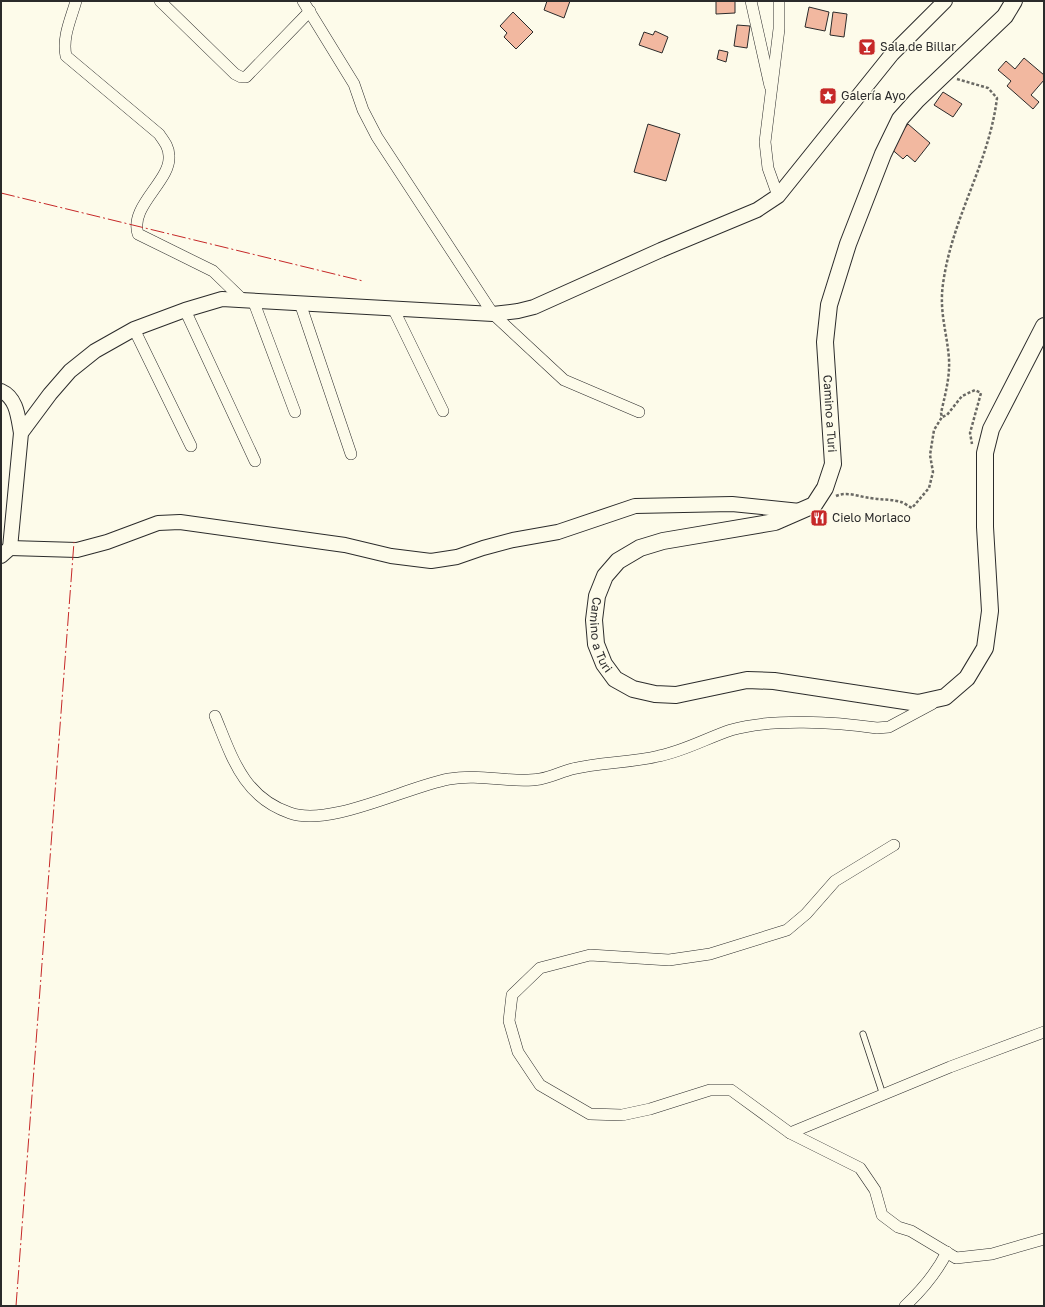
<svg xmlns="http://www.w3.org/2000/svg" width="1045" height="1307" viewBox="0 0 1045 1307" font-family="'Golos Text',sans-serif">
<rect width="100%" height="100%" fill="#fdfbea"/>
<g fill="#f2b8a0" stroke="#2b2b2b">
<path d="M547,1H570L564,18L544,10Z"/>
<path d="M716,1H735V13L716,14Z"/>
<path d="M809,7L829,12L825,31L805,27Z"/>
<path d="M513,12L533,32L516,49L504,37L507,33L500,26Z"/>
<path d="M833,12L847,14L844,37L830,35Z"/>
<path d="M737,25L750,26L747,48L734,46Z"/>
<path d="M655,31L668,37L662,53L639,45L644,32L653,35Z"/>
<path d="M719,50L728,52L726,62L717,59Z"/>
<path d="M1024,58L1044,75V80L1031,95L1039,102L1033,109L1007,86L1011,81L998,70L1006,61L1015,69Z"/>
<path d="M943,92L962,104L953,117L934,105Z"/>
<path d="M648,124L680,134L666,181L634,172Z"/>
<path d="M908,124L930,143L915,162L907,155L903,159L889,147Z"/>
</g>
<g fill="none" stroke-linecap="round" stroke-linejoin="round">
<g stroke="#2b2b2b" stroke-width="7">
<path id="service" d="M863,1034L883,1095"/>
</g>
<g stroke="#2b2b2b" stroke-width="12">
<g id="minor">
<path d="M76,1C71,19 62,37 66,56L159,134C164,141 169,147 169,156C171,181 129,206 138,234L213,271L242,299"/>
<path d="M160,1L235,74L241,77H246L310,11"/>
<path d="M303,1L354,84L363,110L377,137L493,314L564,380L639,412"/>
<path d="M751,1L770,86"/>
<path d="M778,196L768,168L765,142L779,29V1"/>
<path d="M253,300L295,412"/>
<path d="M300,303L351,454"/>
<path d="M393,308L443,411"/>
<path d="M185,310L255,461"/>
<path d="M134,329L191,446"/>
<path d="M215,716C232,757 243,797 290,813C331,827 406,787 449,779C481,773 512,784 540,779C551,777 561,772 572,769C600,762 630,763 659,756C684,751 707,738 731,730C773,718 834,722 877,728L889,727L932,704"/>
<path d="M894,845L835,881L806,914L787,930L710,954L669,960L590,955L540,968L512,995L509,1021L518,1052L540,1085L590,1114L622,1115L650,1109L710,1090H731L790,1133L860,1168L875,1190L882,1215L898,1227L911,1231L956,1258L992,1254L1044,1239"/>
<path d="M790,1133L950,1067L1044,1032"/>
<path d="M905,1306C922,1290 936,1274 947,1252"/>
</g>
</g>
<g stroke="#2b2b2b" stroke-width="16">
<g id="tertiary">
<path d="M1,391C17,398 18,417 21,433"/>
<path d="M10,548L21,433L50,394L70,371L95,351L134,329L185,310L222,299L493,314L518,311L534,307L661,250L757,210L778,196L892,54L945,1"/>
<path d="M10,548L77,550L107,542L158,523L180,522L345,545L391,556L431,561L457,557L483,548L513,540L558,532L635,506L732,504L800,511"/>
<path d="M1,556L10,548"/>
</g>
</g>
<g stroke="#2b2b2b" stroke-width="18">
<g id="secondary">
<path id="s1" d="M1014,1L1005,16L917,100L900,119L883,154L848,244L829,305L825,342L833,464L825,488L814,505L775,522L663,541L640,548L618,561L605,576L597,596L594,620L596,644L604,664L615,679L633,689L655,694L676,695L747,680L774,681L918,703L945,697L967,678L985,648L990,611L985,527V453L991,429L1044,326"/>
</g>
</g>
<g stroke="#6a6964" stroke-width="2.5" stroke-dasharray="3 2" stroke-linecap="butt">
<path d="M957,79L988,88L997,98C989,164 952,217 943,284C939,312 947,332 949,359C950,378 945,395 941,413L942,417L947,415L962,396L975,390L981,393L970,433L972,444"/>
<path d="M836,496C847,491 860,497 870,498C881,500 891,499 901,502C904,503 908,506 912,508L929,488L933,472L930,455L934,430L942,417"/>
</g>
<use href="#service" stroke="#fdfbea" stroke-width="5.5"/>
<use href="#minor" stroke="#fdfbea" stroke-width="11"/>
<use href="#tertiary" stroke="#fdfbea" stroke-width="14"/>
<use href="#secondary" stroke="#fdfbea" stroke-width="16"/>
<g stroke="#c62828" stroke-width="1" stroke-dasharray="14 3 2 3" stroke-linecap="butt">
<path d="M1,193L363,281"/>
<path d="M16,1306L74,542"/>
</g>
</g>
<defs>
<g id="bar-square" transform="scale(0.9)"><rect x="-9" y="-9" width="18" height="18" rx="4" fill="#c62828" stroke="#fdfbea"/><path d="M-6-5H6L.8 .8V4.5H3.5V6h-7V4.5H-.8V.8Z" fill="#fff"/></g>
<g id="sight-square" transform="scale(0.9)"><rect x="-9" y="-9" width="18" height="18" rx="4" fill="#c62828" stroke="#fdfbea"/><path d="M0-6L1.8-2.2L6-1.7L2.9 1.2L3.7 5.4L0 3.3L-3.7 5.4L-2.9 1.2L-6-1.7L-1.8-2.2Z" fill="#fff"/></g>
<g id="restaurant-square" transform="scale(0.9)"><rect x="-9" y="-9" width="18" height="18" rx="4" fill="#c62828" stroke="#fdfbea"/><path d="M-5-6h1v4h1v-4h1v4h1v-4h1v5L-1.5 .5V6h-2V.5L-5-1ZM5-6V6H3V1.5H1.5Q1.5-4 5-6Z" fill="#fff"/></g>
</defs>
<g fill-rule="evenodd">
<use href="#bar-square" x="867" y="47"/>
<use href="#sight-square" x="828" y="96"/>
<use href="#restaurant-square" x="819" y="518"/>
</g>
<g text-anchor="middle" stroke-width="3" stroke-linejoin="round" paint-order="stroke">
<g font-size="12" fill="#2b2b2b" stroke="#fdfbea" text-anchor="start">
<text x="880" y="51">Sala de Billar</text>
<text x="841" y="100">Galería Ayo</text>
<text x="832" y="522">Cielo Morlaco</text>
</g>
<g font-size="12" fill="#2b2b2b" stroke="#fdfbea">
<text dy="4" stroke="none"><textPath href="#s1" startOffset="473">Camino a Turi</textPath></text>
<text dy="4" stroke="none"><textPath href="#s1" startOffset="856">Camino a Turi</textPath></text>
</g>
</g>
<rect width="1045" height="1307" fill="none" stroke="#2b2b2b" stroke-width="4"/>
</svg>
